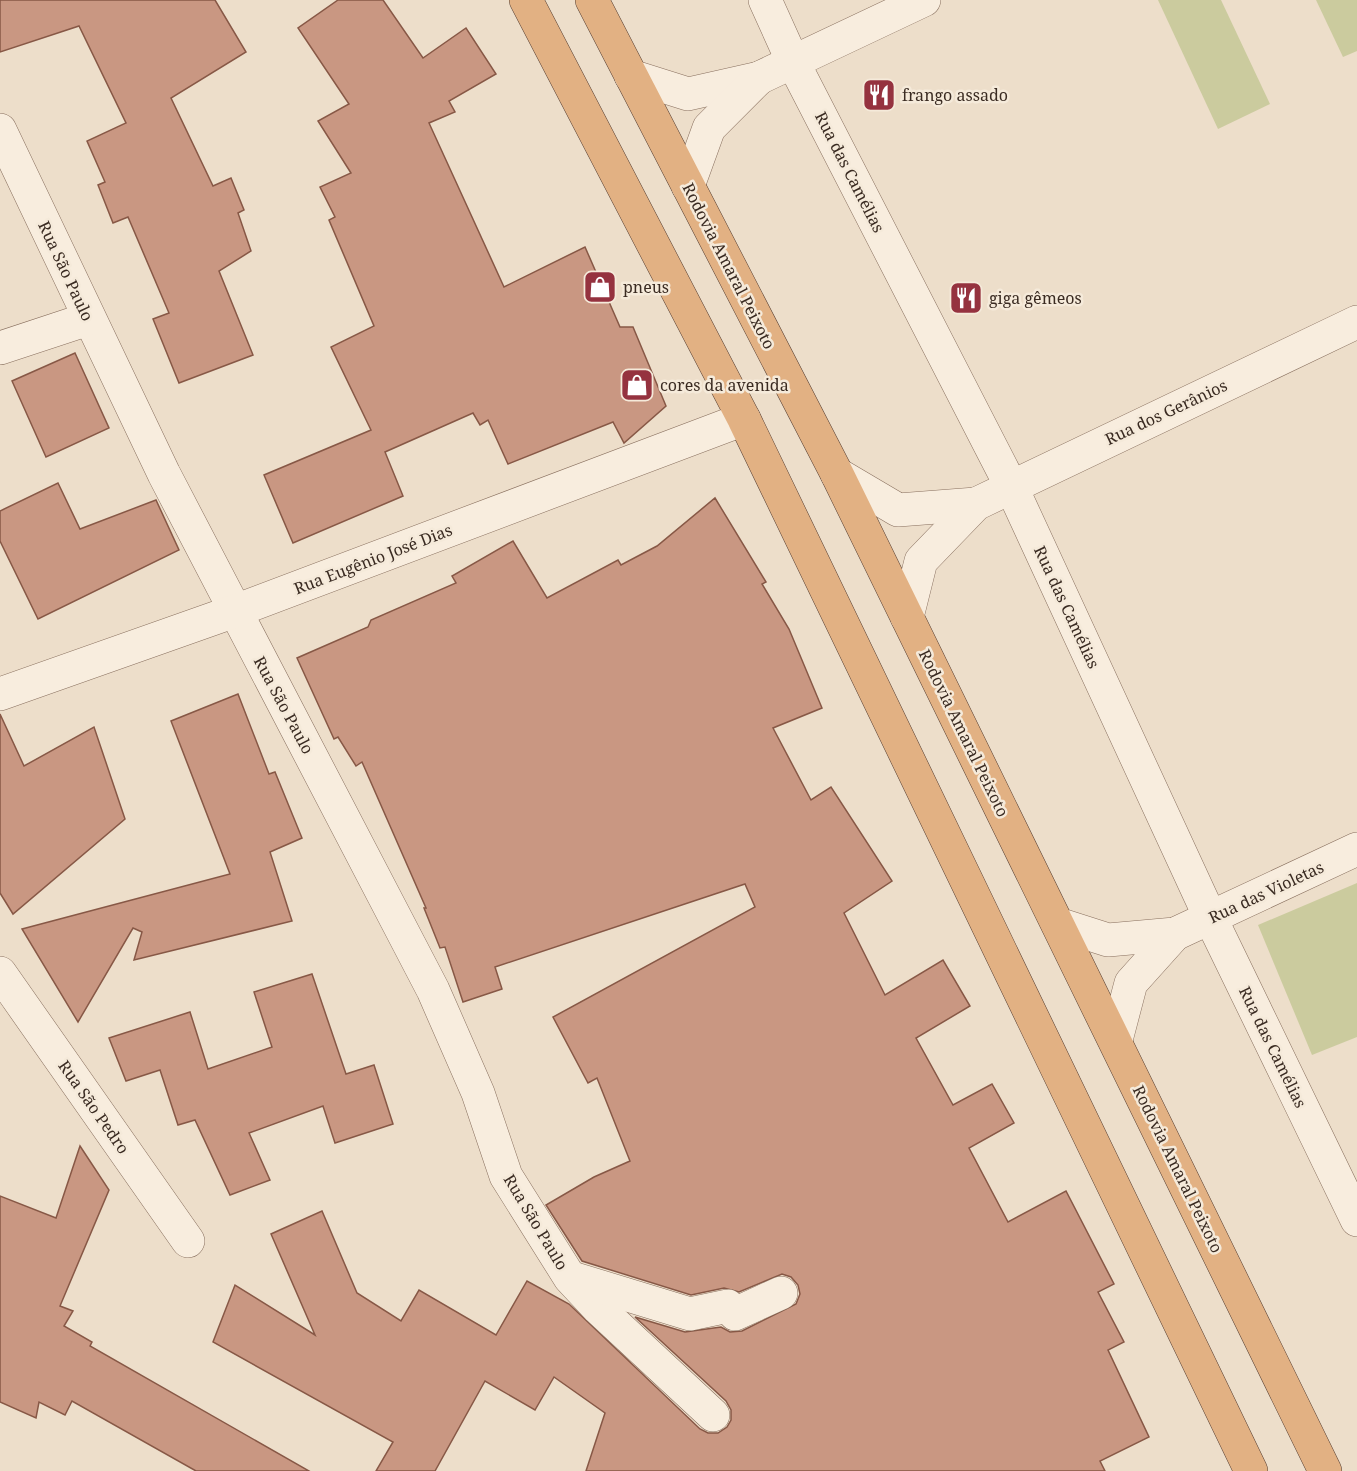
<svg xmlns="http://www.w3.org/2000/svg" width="1357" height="1471" viewBox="0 0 1357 1471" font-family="'Noto Serif',serif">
<rect width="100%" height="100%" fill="#eddeca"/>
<g fill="#cbcb9e">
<path d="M1158,0H1221L1270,104L1218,129Z"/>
<path d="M1316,0H1357V51L1343,57Z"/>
<path d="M1357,883V1037L1312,1055L1258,925Z"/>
</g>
<g fill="#c99782" stroke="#875846" stroke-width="1.5">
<path d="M0,0H215L246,52L171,98L213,186L231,178L244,210L238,213L251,251L219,271L253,355L179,383L153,319L169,313L128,217L113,223L98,185L105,182L87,141L126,123L79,26L0,52Z"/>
<path d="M338,0H383L423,58L466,28L496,74L449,101L455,112L429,123L504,287L585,247L620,327H633L666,406L624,443L613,422L508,464L488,420L480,425L473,413L385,452L403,496L293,543L264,475L371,430L331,347L374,326L329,220L335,217L320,187L351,173L318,121L349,104L298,28Z"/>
<path d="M75,353L109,428L46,457L12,381Z"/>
<path d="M58,483L80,529L156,500L179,550L38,619L0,541V511Z"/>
<path d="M715,498L766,582L762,584L789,629L822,708L773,728L811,800L831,787L892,881L844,913L885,995L943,960L970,1006L916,1038L953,1105L992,1084L1014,1123L969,1148L1008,1222L1066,1191L1114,1284L1098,1292L1124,1342L1108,1350L1149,1437L1100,1461L1105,1471H586L605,1413L554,1377L535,1410L485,1381L435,1471H376L393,1442L213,1342L235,1285L315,1335L271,1234L322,1211L357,1293L401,1321L419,1290L496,1335L527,1281L569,1304L700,1429L708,1433H718L727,1427L731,1420V1410L726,1401L635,1317L685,1332L721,1327L730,1332L742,1331L796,1304L800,1294L798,1285L791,1277L782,1274L739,1292L724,1288L691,1295L582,1261L546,1205L594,1177L630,1161L597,1078L588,1083L553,1017L755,907L745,884L495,967L502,989L463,1002L445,947L440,948L424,908H426L362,762L356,766L338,737L334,739L297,658L368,627L371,620L456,583L452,576L513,541L547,598L618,560L621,565L657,546Z"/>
<path d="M238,694L269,774L275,772L302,838L270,852L292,921L134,960L142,932L133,928L78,1022L22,929L230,874L171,721Z"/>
<path d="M0,714L24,766L94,727L125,819L13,914L0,893Z"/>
<path d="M312,974L346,1074L374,1065L393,1124L335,1143L323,1106L249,1133L270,1180L230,1195L195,1120L178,1125L160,1070L126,1081L109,1038L190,1012L208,1069L272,1047L254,992Z"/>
<path d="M80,1146L109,1190L60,1306L73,1311L64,1326L92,1342L90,1346L309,1471H196L72,1401L65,1415L39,1402L36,1418L0,1402V1196L56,1218Z"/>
</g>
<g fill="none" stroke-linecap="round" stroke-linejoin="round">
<g stroke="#89705f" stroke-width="34">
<g id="minor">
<path d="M765,0L793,62L1011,486L1210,917L1357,1220"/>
<path d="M631,76L688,94L759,78L924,0"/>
<path d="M0,130L164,474L433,990L478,1093L506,1176L570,1278L598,1308L713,1415"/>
<path d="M688,186L709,128L759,78"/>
<path d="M0,348L88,319"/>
<path d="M837,474L898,510L976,504"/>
<path d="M907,617L921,561L976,504L1357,322"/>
<path d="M0,694L235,611L744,419"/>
<path d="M1058,924L1108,940L1175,934L1357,849"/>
<path d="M0,973L188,1241"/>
<path d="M1116,1040L1131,983L1175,934"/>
<path d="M572,1278L690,1314L728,1306L735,1314L781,1293"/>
</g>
</g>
<g stroke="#573f33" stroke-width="34">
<g id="trunk">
<path d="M526,0L744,419L1251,1471"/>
<path d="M592,0L837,474L1325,1471"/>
</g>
</g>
<use href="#minor" stroke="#f8edde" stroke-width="33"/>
<use href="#trunk" stroke="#e2b183" stroke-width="33"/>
</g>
<defs>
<g id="restaurant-square" transform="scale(1.725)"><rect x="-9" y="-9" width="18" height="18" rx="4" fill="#95323f" stroke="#f5eada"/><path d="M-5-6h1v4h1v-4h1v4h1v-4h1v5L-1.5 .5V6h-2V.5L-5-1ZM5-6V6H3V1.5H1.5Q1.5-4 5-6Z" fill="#fff"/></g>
<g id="shop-square" transform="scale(1.725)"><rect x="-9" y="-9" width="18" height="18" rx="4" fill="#95323f" stroke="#f5eada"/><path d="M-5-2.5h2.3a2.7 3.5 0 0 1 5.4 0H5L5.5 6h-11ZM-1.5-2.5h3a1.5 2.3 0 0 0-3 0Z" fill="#fff"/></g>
</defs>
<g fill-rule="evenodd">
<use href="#restaurant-square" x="879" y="95"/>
<use href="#shop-square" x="600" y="287"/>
<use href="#restaurant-square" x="966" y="298"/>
<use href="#shop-square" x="637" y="385"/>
</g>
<g text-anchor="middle" stroke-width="5" stroke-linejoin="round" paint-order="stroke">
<g font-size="16" fill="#3a2b22" stroke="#f5eada" text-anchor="start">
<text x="902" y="101">frango assado</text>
<text x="623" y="293">pneus</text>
<text x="989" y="304">giga gêmeos</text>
<text x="660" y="391">cores da avenida</text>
</g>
<g font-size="16" fill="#3a2b22" stroke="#f5eada">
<text transform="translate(850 172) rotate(63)" y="6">Rua das Camélias</text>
<text transform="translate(729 266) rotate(63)" y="6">Rodovia Amaral Peixoto</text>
<text transform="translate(66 271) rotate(65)" y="6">Rua São Paulo</text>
<text transform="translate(1166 412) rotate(-25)" y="6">Rua dos Gerânios</text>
<text transform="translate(373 559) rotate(-21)" y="6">Rua Eugênio José Dias</text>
<text transform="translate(1067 607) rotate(65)" y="6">Rua das Camélias</text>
<text transform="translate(284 705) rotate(62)" y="6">Rua São Paulo</text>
<text transform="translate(964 733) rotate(64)" y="6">Rodovia Amaral Peixoto</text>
<text transform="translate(1266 892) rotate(-25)" y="6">Rua das Violetas</text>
<text transform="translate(1273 1047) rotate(64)" y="6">Rua das Camélias</text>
<text transform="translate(94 1107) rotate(55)" y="6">Rua São Pedro</text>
<text transform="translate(1178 1169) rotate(64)" y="6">Rodovia Amaral Peixoto</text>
<text transform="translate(536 1222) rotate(59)" y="6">Rua São Paulo</text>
</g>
</g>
</svg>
